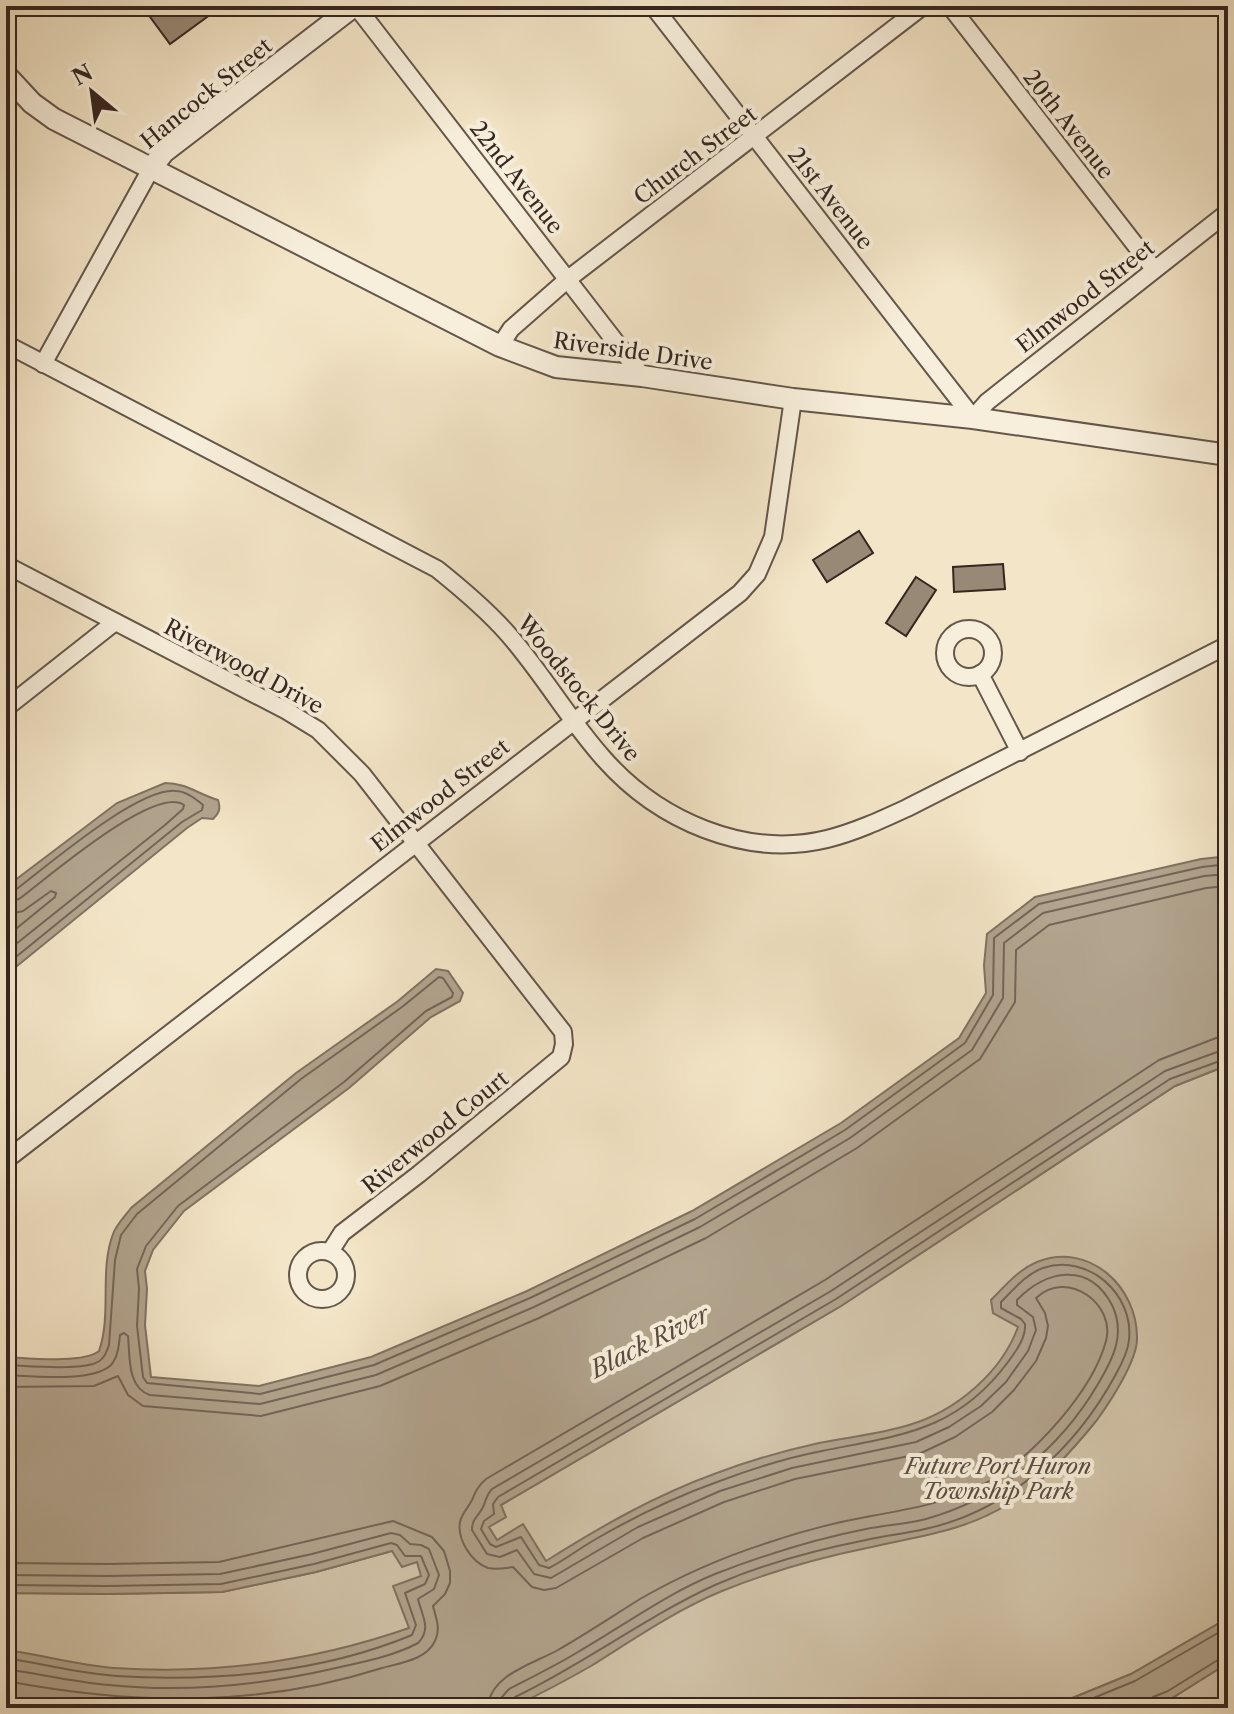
<svg xmlns="http://www.w3.org/2000/svg" width="1234" height="1714" viewBox="0 0 1234 1714" font-family="'Libre Caslon Text',serif">
<rect width="100%" height="100%" fill="#f3e5c7"/>
<filter id="stains"><feTurbulence type="fractalNoise" baseFrequency=".0025" numOctaves="4"/><feColorMatrix values="0 0 0 0 .2 0 0 0 0 .09 0 0 0 0 .02 0 0 0 .5 -.17"/></filter>
<radialGradient id="worn" r=".72"><stop offset=".6" stop-color="#630" stop-opacity="0"/><stop offset="1" stop-color="#630" stop-opacity=".3"/></radialGradient>
<g fill="#d3c5ab" stroke="#847666" stroke-width="2">
<path d="M1228,1065V1618L1131,1674L1048,1708H6V1593L107,1594L222,1592L316,1572L388,1552L436,1534L501,1505L841,1306L1175,1086Z"/>
<path d="M1228,1663V1708H1148L1172,1698Z"/>
</g>
<g fill="#b2a48e" stroke="#807262" stroke-width="2">
<path d="M165,783C186,783 198,794 218,800C221,809 219,813 213,819L202,818L187,828L6,975V887L117,803Z"/>
<path d="M1228,856V1065L1175,1086L841,1306L501,1505L506,1517L489,1527L497,1540L523,1524L546,1561C600,1527 654,1496 714,1474C748,1461 783,1451 819,1443C849,1437 880,1434 909,1425C956,1411 1001,1373 1018,1327L993,1313L991,1300C1005,1286 1018,1270 1037,1262C1089,1241 1138,1287 1137,1339C1137,1361 1110,1402 1097,1420C1072,1451 1044,1482 1010,1503C964,1532 918,1536 867,1548C818,1558 769,1572 722,1591C676,1610 634,1639 591,1666C565,1681 538,1695 511,1708H6V1650C42,1655 78,1665 114,1668C215,1675 314,1661 409,1628L393,1586L421,1576L417,1562L402,1567L392,1551L316,1572L222,1592L107,1594L6,1593V1357C28,1358 82,1364 99,1351C112,1314 99,1271 113,1234C116,1225 125,1216 131,1208L296,1073L398,1001L436,969L448,971L463,993L460,1001L431,1017L349,1088L184,1211L153,1250L145,1271L147,1289L145,1325L151,1377L259,1386L371,1357L527,1291L692,1211L841,1123L959,1038L986,993L984,965L987,934L1035,897L1201,859Z"/>
<path d="M1228,1618V1663L1172,1698L1148,1708H1048L1131,1674Z"/>
</g>
<g fill="none" stroke-linecap="round" stroke-linejoin="round">
<g stroke="#746557" stroke-width="2">
<path d="M6,893L14,891C46,867 138,787 176,791C186,791 196,799 203,805L202,810L182,822L6,965"/>
<path d="M6,903L19,899C45,880 155,784 184,805L183,809L165,825L6,952"/>
<path d="M6,915L23,911L51,891L56,893L55,897L6,937"/>
<path d="M6,1365C30,1366 70,1370 93,1364C103,1361 106,1354 109,1345L115,1260L121,1235L137,1214L301,1079L402,1007L439,977L443,978L453,993L452,997L426,1011L344,1082L178,1206L146,1246L137,1269L139,1289L137,1326L143,1377L147,1383L260,1394L374,1365L530,1298L695,1219L845,1130L965,1043L993,995L994,938L1039,904L1202,867L1228,864"/>
<path d="M6,1375C31,1376 92,1383 111,1365C118,1357 119,1345 120,1335L124,1333L128,1336C130,1356 127,1388 150,1395L260,1404L376,1375L534,1307L700,1227L850,1138L972,1050L1003,998L1004,943L1043,913L1204,876L1228,874"/>
<path d="M6,1387L94,1386L118,1376L128,1395L143,1406L261,1416L380,1386L539,1318L706,1238L857,1148L980,1059L1015,1002L1016,950L1049,925L1206,888L1228,886"/>
<path d="M6,1563L107,1564L219,1562L393,1521L432,1537L444,1551L450,1571V1583L445,1594L433,1606C436,1618 441,1629 435,1641C426,1660 400,1663 382,1668C257,1708 134,1705 6,1681"/>
<path d="M6,1575L107,1576L220,1574L312,1554L391,1533L400,1535L410,1544L421,1545L429,1549L439,1575L434,1589L418,1599C422,1616 432,1629 418,1643C394,1656 363,1662 336,1668C262,1685 185,1693 109,1685C74,1682 41,1674 6,1669"/>
<path d="M6,1585L107,1586L221,1584L314,1564L391,1543L397,1545L405,1556H421L429,1575L425,1584L405,1593L416,1625L412,1635C321,1673 214,1682 116,1676C78,1673 43,1664 6,1658"/>
<path d="M488,1708C489,1675 533,1664 558,1650C586,1634 613,1616 640,1599C680,1576 723,1557 767,1543C799,1532 833,1523 866,1517C911,1509 953,1502 993,1479C1036,1453 1093,1390 1106,1341C1116,1305 1068,1268 1036,1298L1045,1313L1048,1326L1046,1338L1036,1361L1014,1390L992,1412L955,1437L919,1454L795,1479L724,1502L643,1538L556,1588L544,1590L532,1587L513,1567C505,1568 497,1570 488,1568C471,1562 457,1539 460,1522C462,1513 468,1508 472,1500C476,1491 478,1486 486,1479L825,1280L1159,1060L1216,1038L1228,1036"/>
<path d="M500,1708L502,1697L509,1689C532,1677 555,1666 578,1652C623,1626 666,1594 715,1574C764,1555 815,1539 866,1529C886,1525 907,1524 926,1519C999,1499 1060,1449 1098,1384C1113,1359 1126,1334 1112,1305C1089,1261 1046,1270 1017,1300V1305L1033,1317L1036,1330L1028,1351L1006,1382L981,1406L949,1427L916,1442L792,1468L720,1491L638,1527L551,1578L534,1574L517,1550L500,1557L487,1554L472,1530C472,1518 479,1516 483,1507C487,1499 485,1496 492,1489L831,1291L1165,1071L1228,1048"/>
<path d="M510,1708L515,1697C584,1664 645,1617 715,1585C763,1564 815,1550 866,1540C885,1535 905,1534 925,1529C1009,1511 1076,1448 1116,1374C1121,1365 1128,1351 1129,1340C1134,1294 1088,1253 1043,1268C1026,1274 1014,1289 1001,1302V1308L1021,1319L1025,1324C1026,1338 1016,1351 1008,1362C956,1432 900,1435 822,1451C786,1458 751,1469 717,1482C675,1497 634,1517 596,1539C580,1548 565,1560 549,1568L539,1565L521,1537L496,1547L490,1544L481,1529L484,1521L494,1514L493,1504L498,1497L836,1299L1170,1079L1228,1058"/>
<path d="M1069,1708L1135,1681L1228,1627"/>
<path d="M1148,1708L1153,1697L1168,1691L1221,1658L1228,1657"/>
</g>
</g>
<g fill="#988977" stroke="#352620" stroke-width="2">
<path d="M142,6H222L170,44Z"/>
<path d="M859,531L873,553L827,582L813,560Z"/>
<path d="M1003,564L1005,589L954,592L953,567Z"/>
<path d="M916,577L936,590L906,636L886,623Z"/>
</g>
<g fill="none" stroke-linecap="round" stroke-linejoin="round">
<g stroke="#64564a" stroke-width="20">
<g id="minor">
<path d="M356,6L642,376"/>
<path d="M653,6L973,418L987,402L1228,212"/>
<path d="M950,6L1154,269"/>
<path d="M6,344L437,569C462,589 487,610 508,634C543,674 569,720 604,759C658,820 745,859 827,839C855,832 881,820 907,808L1228,645"/>
<path d="M500,346L511,329L568,279L923,6"/>
<path d="M43,364L152,167"/>
<path d="M6,565L287,711L318,730L362,774L563,1032L564,1044L561,1057L419,1174L342,1233L330,1252"/>
<circle cx="969" cy="653" r="24"/>
<path d="M980,674L1020,752"/>
<path d="M6,708L115,622"/>
<path d="M6,1160L740,593L757,574L773,537L793,399"/>
<circle cx="322" cy="1275" r="24"/>
</g>
</g>
<g stroke="#64564a" stroke-width="24">
<g id="tertiary">
<path d="M6,75L32,103L54,119L500,346L556,367L642,376L793,399L973,418L1228,455"/>
<path d="M152,167L164,152L354,6"/>
</g>
</g>
<use href="#minor" stroke="#f7eedb" stroke-width="16"/>
<use href="#tertiary" stroke="#f7eedb" stroke-width="20"/>
</g>
<g text-anchor="middle" stroke-width="8" stroke-linejoin="round" paint-order="stroke">
<g font-size="22" fill="#352620" stroke="#f7eedb">
<text transform="translate(206 93) rotate(-39)" y="8">Hancock Street</text>
<text transform="translate(1069 124) rotate(52)" y="8">20th Avenue</text>
<text transform="translate(695 155) rotate(-37)" y="8">Church Street</text>
<text transform="translate(517 177) rotate(52)" y="8">22nd Avenue</text>
<text transform="translate(831 198) rotate(52)" y="8">21st Avenue</text>
<text transform="translate(1085 296) rotate(-38)" y="8">Elmwood Street</text>
<text transform="translate(633 351) rotate(8)" y="8">Riverside Drive</text>
<text transform="translate(244 666) rotate(28)" y="8">Riverwood Drive</text>
<text transform="translate(579 688) rotate(51)" y="8">Woodstock Drive</text>
<text transform="translate(440 795) rotate(-38)" y="8">Elmwood Street</text>
<text transform="translate(435 1132) rotate(-39)" y="8">Riverwood Court</text>
</g>
<g font-size="22" font-style="italic" fill="#5c4e43" stroke="#f7eedb">
<text x="998" y="1474">Future Port Huron<tspan x="998" dy="25">Township Park</tspan></text>
</g>
<g font-size="24" font-style="italic" fill="#5a4c41" stroke="#f7eedb">
<text transform="translate(650 1342) rotate(-27)" y="8">Black River</text>
</g>
</g>
<rect width="1234" height="1714" fill="none" stroke="#f3e5c7" stroke-width="32"/>
<rect x="8" y="8" width="1218" height="1698" fill="none" stroke="#352620" stroke-width="4"/>
<rect x="16" y="16" width="1202" height="1682" fill="none" stroke="#352620" stroke-width="2"/>
<g transform="translate(92 92) rotate(331)" stroke="#f7eedb" stroke-width="6" paint-order="stroke">
<path d="M0-6L14 30L0 20L-14 30Z" fill="#352620"/>
<text y="-12" font-size="22" font-weight="bold" text-anchor="middle" fill="#352620">N</text>
</g>
<rect width="100%" height="100%" filter="url(#stains)"/>
<rect width="100%" height="100%" fill="url(#worn)"/>
</svg>
